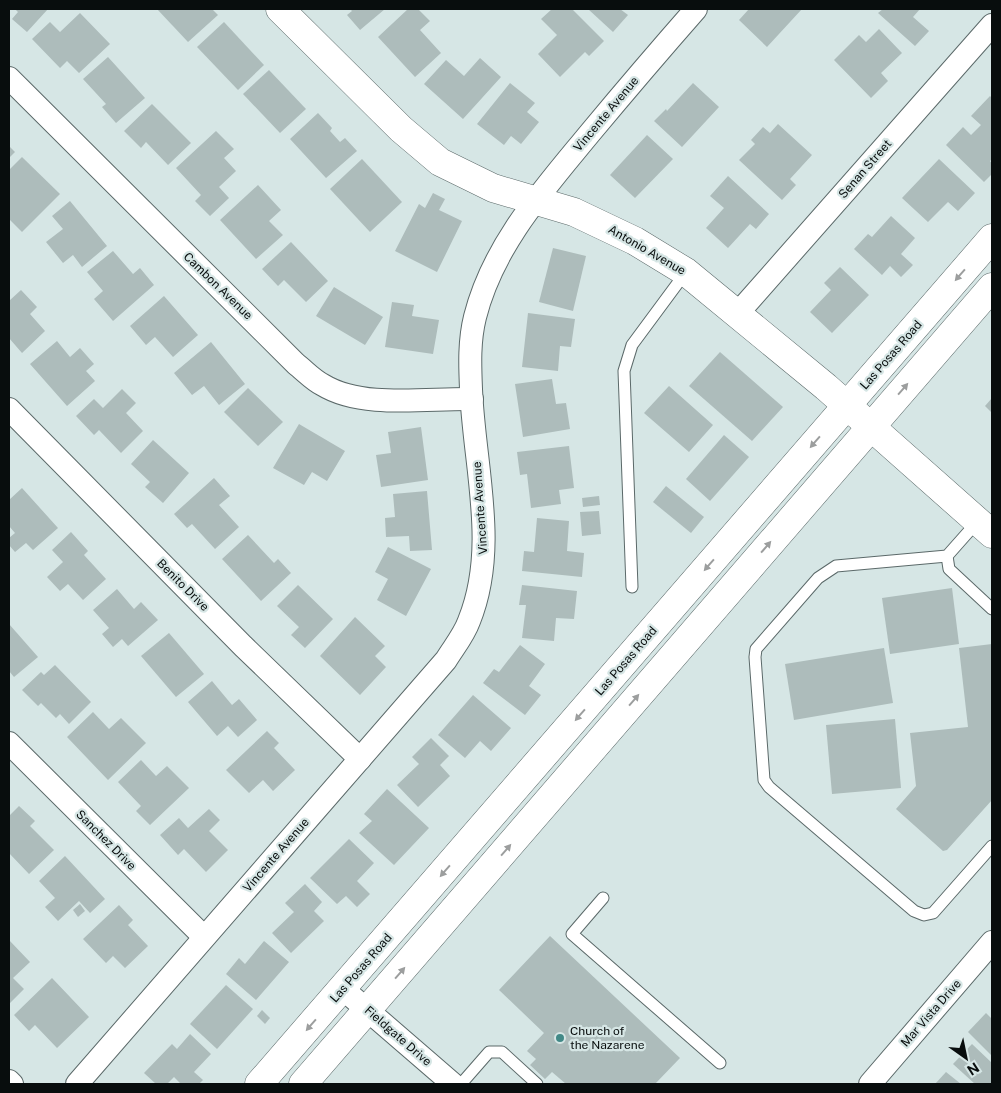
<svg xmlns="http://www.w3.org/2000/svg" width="1001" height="1093" viewBox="0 0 1001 1093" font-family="'Public Sans',sans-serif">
<rect width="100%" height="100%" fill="#d6e6e5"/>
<g fill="#adbcbb">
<path d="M15,9H48L27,32L12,19L18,12Z"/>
<path d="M157,9H212L218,15L188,42Z"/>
<path d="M350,9H385L360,30L347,15L352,11Z"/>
<path d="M408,9H418L430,21L420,30L441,53L415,77L378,37Z"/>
<path d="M552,9H572L604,41L589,56L585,52L560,77L538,54L557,35L541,19Z"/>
<path d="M588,9H620L628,15L613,32Z"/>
<path d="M749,9L758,10L802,9L767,47L739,20Z"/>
<path d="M883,9H920L913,17L929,31L915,46L878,13Z"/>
<path d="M80,13L110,44L79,73L67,61L60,68L32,39L50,22L60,32Z"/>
<path d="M224,22L264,65L238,90L197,47Z"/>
<path d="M879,29L902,53L881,73L888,81L871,98L834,60L859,35L866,42Z"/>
<path d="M108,57L145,98L116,123L102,107L106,104L83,79Z"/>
<path d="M480,58L501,77L463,119L424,84L446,60L464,76Z"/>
<path d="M269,70L306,109L280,133L243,94Z"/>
<path d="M510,83L535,103L527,112L539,122L521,144L511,136L504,145L477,124Z"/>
<path d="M693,83L719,107L682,147L654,121L666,109L667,111Z"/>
<path d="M990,96L992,98V159L990,161L992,164V174L984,182L946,145L963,127L971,135L981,125L971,116Z"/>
<path d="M152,104L191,143L168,165L146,142L141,148L124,131Z"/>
<path d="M318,113L332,128L330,131L340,142L345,138L357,151L326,178L290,139Z"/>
<path d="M778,124L812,155L790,179L796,185L782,200L739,160L755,144L751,140L763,127L770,133Z"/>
<path d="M216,131L234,149L224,158L236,171L219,187L229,198L210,216L195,201L201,195L176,168Z"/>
<path d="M647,135L673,159L635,198L610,175Z"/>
<path d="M9,146L15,152L9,158Z"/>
<path d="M22,157L60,194L22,232L9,219V170Z"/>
<path d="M362,159L402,202L370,232L330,189Z"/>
<path d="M939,159L975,193L958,211L948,202L928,222L902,198Z"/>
<path d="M728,176L769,214L756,229L750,224L728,248L706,228L724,208L710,196Z"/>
<path d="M258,185L281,210L269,221L283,235L256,259L220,220Z"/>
<path d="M433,193L445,199L439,210L462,221L437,272L395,251L419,204L425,208Z"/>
<path d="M70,201L107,246L82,267L73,255L63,263L46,242L63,229L52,216Z"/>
<path d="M891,216L915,238L901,254L913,265L901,277L890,266L882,275L854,249L868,234L872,237Z"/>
<path d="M291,242L328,281L306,302L284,280L278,286L262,269Z"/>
<path d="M553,248L586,256L573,311L539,302Z"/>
<path d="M113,251L133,274L140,268L154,285L113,321L94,299L103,291L87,272Z"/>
<path d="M840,267L869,295L832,333L810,312L831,290L824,283Z"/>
<path d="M334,287L383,317L365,345L316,316Z"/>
<path d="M21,290L37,307L30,314L45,331L22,353L9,338V301Z"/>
<path d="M164,296L198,335L173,357L155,337L146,345L130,326Z"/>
<path d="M392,302L414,305L412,316L439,320L433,354L385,347Z"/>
<path d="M528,313L575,319L571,347L560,346L558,371L522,367Z"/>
<path d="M57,341L70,357L80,348L94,364L86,371L95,381L67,406L30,364Z"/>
<path d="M211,342L245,384L219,405L204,386L192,395L174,373Z"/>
<path d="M720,352L783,407L752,441L689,386Z"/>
<path d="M552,379L556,404L566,403L570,429L523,437L515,384Z"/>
<path d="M669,386L713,425L689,452L644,413Z"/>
<path d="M248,388L283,422L258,446L224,412Z"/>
<path d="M122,389L136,403L126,413L143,431L121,453L99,430L94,435L76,416L94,399L103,408Z"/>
<path d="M992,398V413L985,406Z"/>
<path d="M299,424L345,451L327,481L312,472L304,485L273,468Z"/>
<path d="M421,427L428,480L381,487L376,455L391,453L388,432Z"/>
<path d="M724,435L749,457L710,501L686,479Z"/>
<path d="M153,440L189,473L163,503L145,487L150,482L131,464Z"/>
<path d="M569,446L574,488L559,490L561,504L531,508L527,474L520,475L517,452Z"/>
<path d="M214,478L230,496L219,505L239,527L215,549L192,524L187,528L174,514Z"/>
<path d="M666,486L704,517L691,533L653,502Z"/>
<path d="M22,488L58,528L33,550L26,543L15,552L9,545V538L15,533L9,526V500Z"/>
<path d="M427,491L432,550L410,551L409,536L386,537L385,518L395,517L393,494Z"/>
<path d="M599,496L600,505L583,507L582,498Z"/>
<path d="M599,511L601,534L582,536L580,512Z"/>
<path d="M537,518L569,521L567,551L584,553L582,577L522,571L524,551L534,552Z"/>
<path d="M71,532L88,551L84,555L106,579L83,600L68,584L60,591L47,577L63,562L52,550Z"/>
<path d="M248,535L274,563L278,559L291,573L261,601L222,559Z"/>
<path d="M388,547L431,569L406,616L377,600L388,579L375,572Z"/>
<path d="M298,585L333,619L305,648L291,635L299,627L277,606Z"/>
<path d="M522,585L577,591L574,619L556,618L554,641L522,638L526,605H519Z"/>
<path d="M952,588L959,644L890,654L882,598Z"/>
<path d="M117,589L134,609L141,602L158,620L128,646L122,639L113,647L102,634L109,628L93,610Z"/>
<path d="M355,617L385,646L375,656L386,667L360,695L320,656Z"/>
<path d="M9,624L38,657L14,677L9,671Z"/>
<path d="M169,633L204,674L176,697L141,656Z"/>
<path d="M992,644V800L947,850L943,851L896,809L916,786L910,733L968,727L959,648Z"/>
<path d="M520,645L545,664L529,686L541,695L525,715L483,683L494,669L499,672Z"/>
<path d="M884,648L893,703L794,720L785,664Z"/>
<path d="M55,665L91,702L69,724L60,714L56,718L41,703L38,706L22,690L41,672L44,675Z"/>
<path d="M212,681L232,705L239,699L257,720L238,737L228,726L217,736L188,702Z"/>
<path d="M473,695L511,728L491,751L480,741L465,758L438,735Z"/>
<path d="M93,712L109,729L121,718L146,743L108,780L67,737Z"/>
<path d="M895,719L901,788L832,794L826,725Z"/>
<path d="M267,731L279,743L274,748L295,770L273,791L263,780L249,793L226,770Z"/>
<path d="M431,738L449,756L440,765L450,776L418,807L397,785L419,764L412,757Z"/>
<path d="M141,760L156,776L167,766L189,788L150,825L136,811L141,806L118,782Z"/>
<path d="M387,789L429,828L394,865L359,833L372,821L364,814Z"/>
<path d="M19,806L35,821L30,826L54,850L29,874L9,853V816Z"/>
<path d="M209,809L220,820L209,831L228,850L206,872L184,849L178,855L160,835L179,818L188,828Z"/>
<path d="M349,839L374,863L357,881L370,894L357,907L346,896L337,904L310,878Z"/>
<path d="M65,856L105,899L90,913L79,901L58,921L45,907L55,898L39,881Z"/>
<path d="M305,884L322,902L314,911L324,921L291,953L272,933L294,912L285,903Z"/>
<path d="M80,904L85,911L78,917L73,910Z"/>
<path d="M119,905L133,920L128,925L148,946L125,968L113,956L106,963L83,939Z"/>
<path d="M550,936L680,1058L655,1084H566L552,1072L545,1079L530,1065L536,1059L527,1051L544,1033L499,990Z"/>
<path d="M9,940L30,962L13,978L24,989L9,1004Z"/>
<path d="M264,941L289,962L256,1000L226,974L239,958L245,964Z"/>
<path d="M52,978L89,1017L57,1048L35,1025L29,1031L14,1015Z"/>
<path d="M226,985L253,1009L217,1049L190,1024Z"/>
<path d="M262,1010L270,1018L265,1024L257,1016Z"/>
<path d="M986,1013L992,1019V1056L968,1032Z"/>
<path d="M190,1034L211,1054L194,1072L203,1080L199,1084H181L174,1077L167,1084H156L144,1073L172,1044L177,1049Z"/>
<path d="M972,1044L992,1063V1084H975L953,1064Z"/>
<path d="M946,1072L961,1084H935Z"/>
</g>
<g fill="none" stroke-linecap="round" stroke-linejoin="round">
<g stroke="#5b6969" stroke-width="13">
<g id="service">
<path d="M978,521L947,556L836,566L818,578L756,649L755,657L764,780L769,787L914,911L924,915L933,913L992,846"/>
<path d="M947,556L949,569L992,609"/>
<path d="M632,587L624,371L632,345L686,272"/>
<path d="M603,898L572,934L720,1063"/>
<path d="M461,1084L489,1052H502L537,1084"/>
</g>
</g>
<g stroke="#5b6969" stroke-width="24">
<g id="minor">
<path d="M9,78L296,364C305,371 313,380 323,385C362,409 428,398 472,399"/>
<path d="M738,313L992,25"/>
<path d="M9,409L243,646L360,759"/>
<path d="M9,743L204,937"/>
<path d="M343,989L453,1084"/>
<path d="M9,1081L12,1084"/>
<path d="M77,1084L446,660C454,647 464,635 469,621C499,547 474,466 471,389C470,365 469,341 475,317C493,245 544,189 590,133C625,91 660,50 696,9"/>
<path d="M870,1084L992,942"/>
</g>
</g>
<g stroke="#5b6969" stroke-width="29">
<path id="tertiary" d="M280,9L401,129L440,162L493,188L574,212L635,241L686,272L826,387L992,534"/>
</g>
<g stroke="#5b6969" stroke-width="29">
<g id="secondary">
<path d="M259,1084L992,238"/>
<path d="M303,1084L992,287"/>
</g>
</g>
<use href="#service" stroke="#fff" stroke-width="11"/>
<use href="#minor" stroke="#fff" stroke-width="22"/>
<use href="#tertiary" stroke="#fff" stroke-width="28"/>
<use href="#secondary" stroke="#fff" stroke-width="28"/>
</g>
<defs><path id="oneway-solid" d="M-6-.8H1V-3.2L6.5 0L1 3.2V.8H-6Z" transform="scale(1.25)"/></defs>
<g fill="#9c9e9e">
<use href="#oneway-solid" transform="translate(960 275) rotate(131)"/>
<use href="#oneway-solid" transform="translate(903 389) rotate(-49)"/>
<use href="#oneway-solid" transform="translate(815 442) rotate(131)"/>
<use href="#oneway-solid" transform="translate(766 547) rotate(-49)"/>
<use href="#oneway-solid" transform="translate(709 565) rotate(131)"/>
<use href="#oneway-solid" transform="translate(634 700) rotate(-49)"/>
<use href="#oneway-solid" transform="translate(580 715) rotate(131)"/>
<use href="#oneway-solid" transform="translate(506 850) rotate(-49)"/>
<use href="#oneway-solid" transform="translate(445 871) rotate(131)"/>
<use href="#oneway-solid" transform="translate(400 973) rotate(-49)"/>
<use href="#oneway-solid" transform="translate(311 1025) rotate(131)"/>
</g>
<circle fill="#428987" stroke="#d6e6e5" stroke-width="2" cx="560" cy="1038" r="5"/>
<g text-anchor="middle" stroke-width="4.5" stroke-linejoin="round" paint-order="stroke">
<g font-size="12" fill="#080d0d" stroke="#d6e6e5">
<text transform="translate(606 114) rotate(-50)" y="4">Vincente Avenue</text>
<text transform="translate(865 169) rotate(-49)" y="4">Senan Street</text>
<text transform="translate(647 250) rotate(30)" y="4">Antonio Avenue</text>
<text transform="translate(218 286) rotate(44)" y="4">Cambon Avenue</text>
<text transform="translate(891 355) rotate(-49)" y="4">Las Posas Road</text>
<text transform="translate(480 508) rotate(-94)" y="4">Vincente Avenue</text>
<text transform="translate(183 585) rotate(45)" y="4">Benito Drive</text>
<text transform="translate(626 661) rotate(-49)" y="4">Las Posas Road</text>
<text transform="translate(106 840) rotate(45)" y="4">Sanchez Drive</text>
<text transform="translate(276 855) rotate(-49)" y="4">Vincente Avenue</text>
<text transform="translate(361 968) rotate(-49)" y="4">Las Posas Road</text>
<text transform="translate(931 1013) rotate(-49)" y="4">Mar Vista Drive</text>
<text transform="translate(398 1036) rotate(41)" y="4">Fieldgate Drive</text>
</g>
<g font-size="12" fill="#080d0d" stroke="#d6e6e5" text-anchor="start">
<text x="570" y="1035">Church of<tspan x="570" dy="14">the Nazarene</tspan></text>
</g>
</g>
<rect width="1001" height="1093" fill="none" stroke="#080d0d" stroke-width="20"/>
<g transform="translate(966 1058) rotate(147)" stroke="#d6e6e5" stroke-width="4" paint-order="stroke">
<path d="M0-4L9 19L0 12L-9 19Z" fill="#080d0d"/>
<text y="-8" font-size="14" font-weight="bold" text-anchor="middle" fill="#080d0d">N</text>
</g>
</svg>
